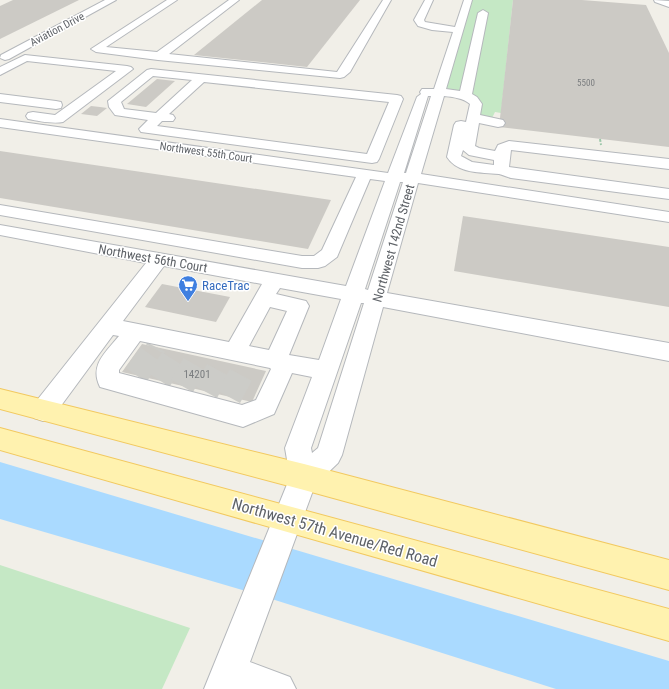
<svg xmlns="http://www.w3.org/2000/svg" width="669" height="689" viewBox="0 0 669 689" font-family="'Roboto Condensed',sans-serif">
<rect width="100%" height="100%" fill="#f1efe8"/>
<g fill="#c5e8c5">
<path d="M472,0H513L501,113L495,112L492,118L480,116L481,104L480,101L446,88Z"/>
<path d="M0,565L190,628L162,689H0Z"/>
</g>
<path fill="#aadaff" d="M0,462L669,661V689H556L256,594L0,519Z"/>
<g fill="#cccac5">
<path d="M13,0H79L0,39V6Z"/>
<path d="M262,0H360L307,67L194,55Z"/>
<path d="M513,0H582L646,5L669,53V147L499,127Z"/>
<path d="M157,79L175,81L146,107L127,104Z"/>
<path d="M91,106L100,107L107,108L97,116L81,114Z"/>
<path d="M0,151L331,200L308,249L0,198Z"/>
<path d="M463,216L669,247V307L454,271Z"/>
<path d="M162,284L230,297L216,322L145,307Z"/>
<path d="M142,344L266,371L252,402L122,372Z"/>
</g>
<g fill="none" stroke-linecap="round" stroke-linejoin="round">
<path stroke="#ccccc8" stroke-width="20" stroke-dasharray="20 10" stroke-linecap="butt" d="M155,349L156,347"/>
<g stroke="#ccccc8" stroke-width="25" stroke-dasharray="25 12" stroke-linecap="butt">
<path d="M136,375L155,348"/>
<path d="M159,380L177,352"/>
<path d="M182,386L199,356"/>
<path d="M206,392L222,362"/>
<path d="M229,397L245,367"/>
</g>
<g stroke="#b5b8bc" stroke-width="2">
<g id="minor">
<path d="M105,0H116L9,59L5,60L0,58L1,55Z"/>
<path d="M167,0H177L106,47L157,52L229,0H239L169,54L337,72L383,0H391L350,72L344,77L340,78L158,60L96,52L91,49Z"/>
<path d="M425,0H433L424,20L425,22L455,27L464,0H472L446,89L460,91L478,13L483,10L488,13L472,94L477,97L482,104L480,115L503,120L505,123L503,126L498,127L479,123L475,146L479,148L495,151L498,145L509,141L669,159V169L511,150L509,167L669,189V199L511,178C507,177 503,175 499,174C480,172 458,174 447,157L454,125L456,122L461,121L466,122L470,104C463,98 453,97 444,96L421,174L669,212V222L418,183L387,293L669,343V361L383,307L342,455L338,463L315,485L250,662L290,677L296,689H204L290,477L285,448L312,377L292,373L274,414L243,427L100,387C89,365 106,352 119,336L113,335L52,418L43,421L34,418L31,411L34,404L146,263L0,235V225L346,286L385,181L370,179L337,257L325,266L318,268H302L0,215V205L302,256H314L322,250L356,177L0,127V119L388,173L417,97L421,94L420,92L422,89H434L453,32L432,30L418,26L414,20ZM428,96H431L406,173H404ZM463,150L469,155L494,160V165L472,162L461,156ZM400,182H403L368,290L365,289ZM164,266L262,284L229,342L123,321ZM280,288L341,299L319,360L289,355L309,306L306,301L276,294ZM361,303H364L318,448L312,453L311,448ZM270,307L287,311L269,350L249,346ZM140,341L270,368L271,369L256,400L242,405L119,373V370Z"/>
<path d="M654,0L669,1V7L655,2Z"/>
<path d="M25,55L127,66L131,67L133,69L63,122C53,124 38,121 28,119L26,116L28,113L33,112L55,115L116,71L27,61L0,75V67Z"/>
<path d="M151,69L397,95L401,96L403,99L379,159L377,162L372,163L141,132L139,129L148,120L115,115L109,107L108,101L147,70ZM153,76L192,80L156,113L124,109L121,102ZM204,82L389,102L367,154L157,126L162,121H173L175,118L173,115L169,114Z"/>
<path d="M0,94L56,101L61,102L62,105L61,108L56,109L0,102Z"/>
</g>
</g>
<g stroke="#f2c960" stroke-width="2">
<g id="major">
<path d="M0,389L304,464L669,560V590L304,490L0,409Z"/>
<path d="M0,428L669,609V641L0,450Z"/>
</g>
</g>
<path stroke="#9cc7a9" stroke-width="2" stroke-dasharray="3 1.5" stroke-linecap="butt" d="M600,139L601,145"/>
<use href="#minor" fill="#fff" fill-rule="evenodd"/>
<use href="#major" fill="#fff2af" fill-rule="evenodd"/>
</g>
<defs>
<g id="supermarket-pin" transform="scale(1)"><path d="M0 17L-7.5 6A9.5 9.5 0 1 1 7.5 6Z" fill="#3f7fe0" stroke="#fff"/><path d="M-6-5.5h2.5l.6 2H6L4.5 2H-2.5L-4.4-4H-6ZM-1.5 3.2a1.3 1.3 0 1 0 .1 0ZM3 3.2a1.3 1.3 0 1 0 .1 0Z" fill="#fff"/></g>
</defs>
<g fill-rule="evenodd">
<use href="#supermarket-pin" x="188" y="285"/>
</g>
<g text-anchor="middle" stroke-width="3" stroke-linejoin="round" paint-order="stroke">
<g font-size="9" fill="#7a7d7f">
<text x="586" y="86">5500</text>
</g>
<g font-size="11" fill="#5f6368" stroke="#fff">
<text transform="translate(57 29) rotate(-28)" y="4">Aviation Drive</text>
<text transform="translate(206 152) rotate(8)" y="4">Northwest 55th Court</text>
</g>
<g font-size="11" fill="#7a7d7f">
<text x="197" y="378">14201</text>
</g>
<g font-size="13" fill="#5f6368" stroke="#fff">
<text transform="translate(393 243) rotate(-74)" y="5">Northwest 142nd Street</text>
<text transform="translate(153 258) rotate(10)" y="5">Northwest 56th Court</text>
</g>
<g font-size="13" fill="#366cbe" stroke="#fff" text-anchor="start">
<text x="202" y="290">RaceTrac</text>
</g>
<g font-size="16" fill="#5f6368" stroke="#fff">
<text transform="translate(335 532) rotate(16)" y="6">Northwest 57th Avenue/Red Road</text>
</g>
</g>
</svg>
